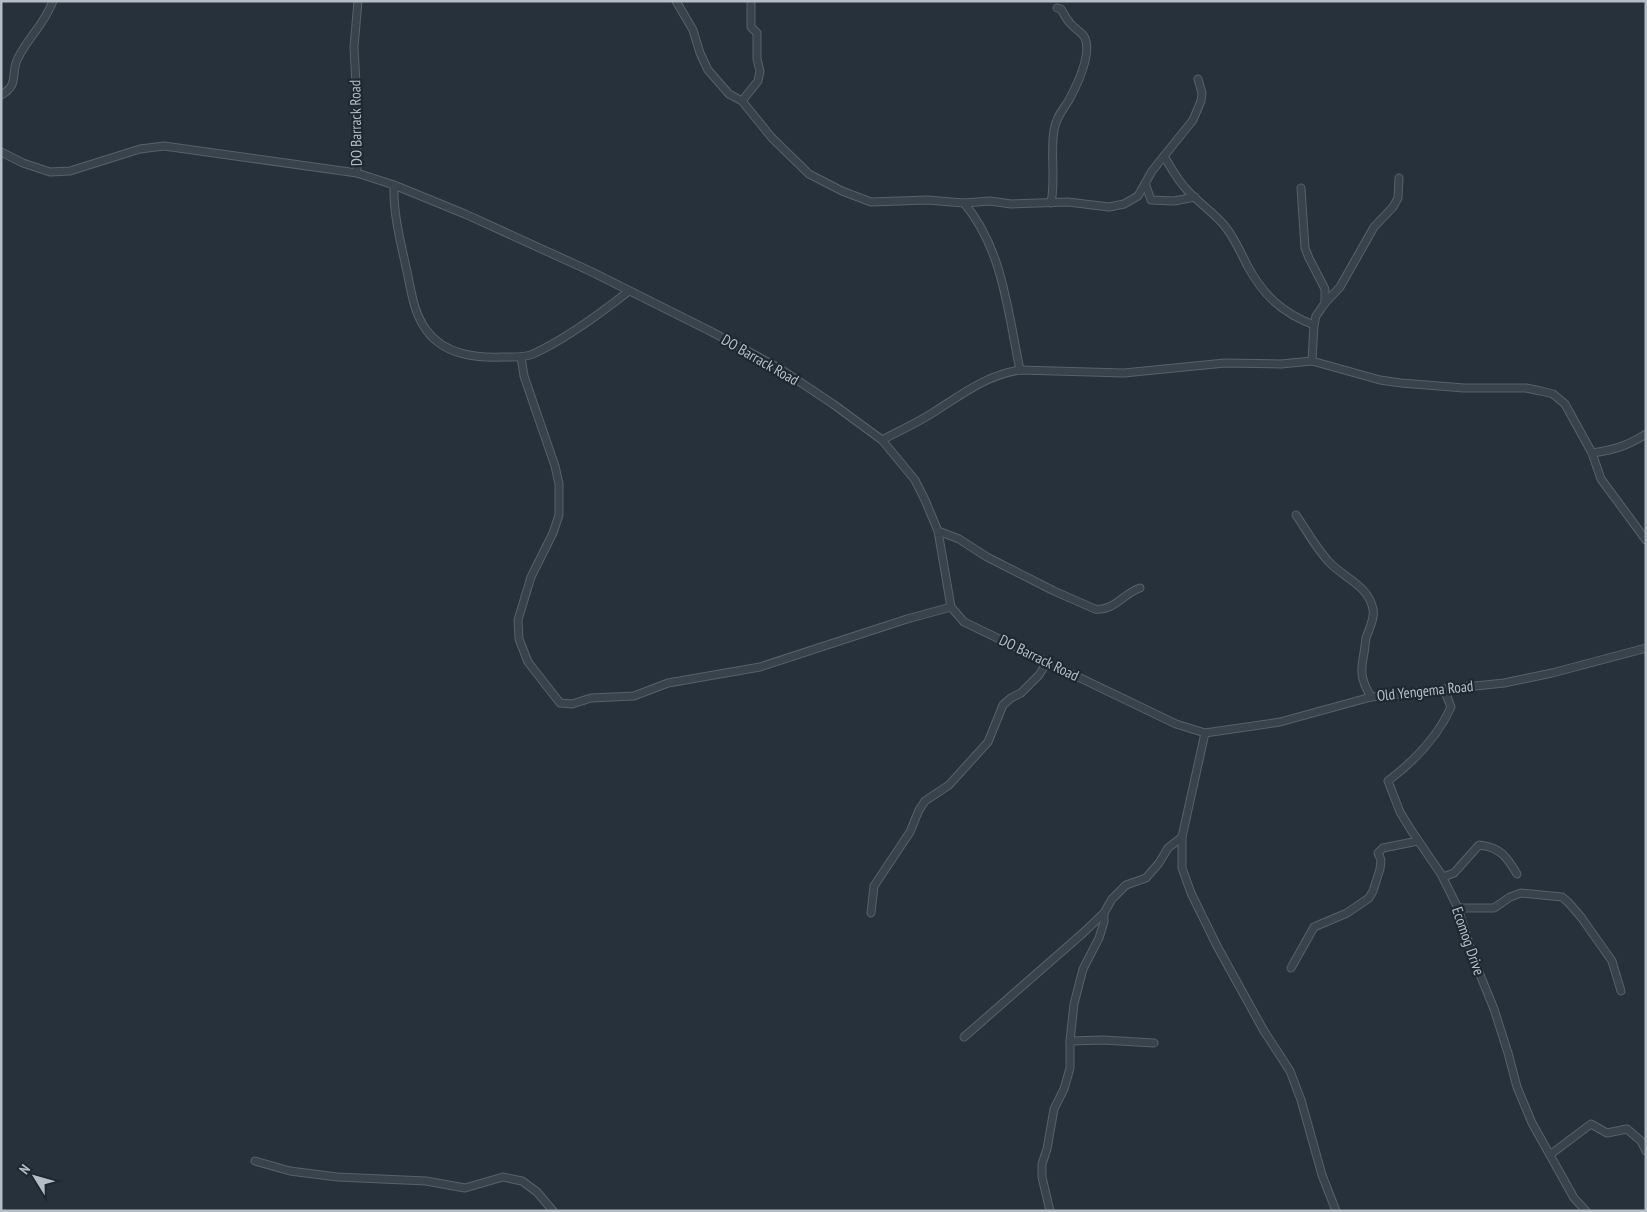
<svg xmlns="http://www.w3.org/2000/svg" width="1647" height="1212" viewBox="0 0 1647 1212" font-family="'PT Sans Narrow',sans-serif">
<rect width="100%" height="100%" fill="#26313c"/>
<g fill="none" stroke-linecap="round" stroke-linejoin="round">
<g stroke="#57616a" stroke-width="9">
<g id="minor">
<path d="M358,1L354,47L356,84L357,173L394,185L465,214L590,271L712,332L779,368L833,404L882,440L915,480L925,500L938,531L951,607L964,622L1176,724L1205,733L1280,722L1371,697L1504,683L1552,673L1646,648"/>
<path d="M676,1L693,30L700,53L708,70L729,94L742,101L772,138L809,174L842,191L871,202L927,200L964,203L990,201L1011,204L1068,202L1109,207L1124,204L1138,196L1152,171L1193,120L1201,101L1202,93L1198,79"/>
<path d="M1,95C20,85 10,73 18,58C29,36 44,25 53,1"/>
<path d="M742,101L758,81L760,71L757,59V33L751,27V1"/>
<path d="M1,152L23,163L50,172L70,171L140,149L164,146L357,173"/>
<path d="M1164,156C1171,168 1178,181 1188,191C1199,203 1213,212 1224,225C1234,237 1240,251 1247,265C1263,295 1282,313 1314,325"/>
<path d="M1145,183L1151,200L1174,201L1195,197"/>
<path d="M394,185C393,212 400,240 406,267C411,289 413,313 427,331C445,355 476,358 503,357C513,357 524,358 533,354C566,339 601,313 629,291"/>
<path d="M1301,188L1305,248L1309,258L1325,289V303L1316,316L1314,325L1312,361"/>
<path d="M964,203C1003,249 1008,313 1020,370"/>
<path d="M1051,203C1056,178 1050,154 1054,130C1056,117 1063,110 1069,100C1077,85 1092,55 1085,38C1082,32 1076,30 1072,25C1067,21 1064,14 1061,9L1057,8"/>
<path d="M1325,303L1340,287L1374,227L1393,207L1398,198L1399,178"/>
<path d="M521,357L524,376L555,466L559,484V515L553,533L531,577L518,620L519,639L528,662L560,703L572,704L591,698L634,696L668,683L760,667L907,619L951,607"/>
<path d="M882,440C899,431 917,423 934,412C961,395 986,375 1020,370L1124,373L1225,363L1281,364L1312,361L1380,380L1401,383L1464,388H1526L1541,391L1553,394L1565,404L1592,453L1601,479L1646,540"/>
<path d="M1592,453C1614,450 1627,446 1646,434"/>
<path d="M1296,515C1307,531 1316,548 1329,562C1344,578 1368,585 1373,609C1375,618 1369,629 1366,638C1365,643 1365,648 1364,653C1360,672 1361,680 1371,697"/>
<path d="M938,531L959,539L987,557L1054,591L1095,609C1113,612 1124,593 1140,588"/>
<path d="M1444,689L1451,707C1438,736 1413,762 1388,781L1400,812L1411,830L1441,874L1458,908L1474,960L1494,1009L1508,1053L1517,1087L1532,1123L1574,1198L1586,1211"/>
<path d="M1205,733L1182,837V868L1191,893L1217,946L1264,1031L1290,1071L1301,1100L1322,1175L1336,1211"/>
<path d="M1443,877L1454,873L1479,845C1500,847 1507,857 1517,874"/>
<path d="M1458,908H1494L1510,897L1521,893L1562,897L1568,902L1581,917L1612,961L1621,991"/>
<path d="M871,913L874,886L910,832L919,810L925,801L949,785L988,742L1003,705L1011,698L1021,693L1039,675L1047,662"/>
<path d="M1291,968L1314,927L1347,913L1369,898L1373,891L1380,869L1381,860L1378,853L1383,848L1418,841"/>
<path d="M964,1037L1083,933L1104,913L1112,899L1126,885L1146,878L1159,863L1168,848L1182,837"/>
<path d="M1070,1041L1103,1040L1154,1043"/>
<path d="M1551,1154L1591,1124L1607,1133L1627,1129L1641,1141L1646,1151"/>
<path d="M255,1161L290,1171L337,1177L426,1181L465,1188L503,1177L522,1181L537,1192L553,1211"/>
<path d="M1050,1211L1042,1177V1164L1047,1149L1054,1109L1064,1089L1070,1068V1041L1074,1004L1083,969L1099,938L1104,922V913"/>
</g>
</g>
<use href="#minor" stroke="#39434c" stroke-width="7"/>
</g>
<g text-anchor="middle" stroke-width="4.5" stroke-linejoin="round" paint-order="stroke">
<g font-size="15" fill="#b5bec7" stroke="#1e2831">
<text transform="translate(356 123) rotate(-91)" y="5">DO Barrack Road</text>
<text transform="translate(760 360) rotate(30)" y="5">DO Barrack Road</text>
<text transform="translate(1039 658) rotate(26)" y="5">DO Barrack Road</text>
<text transform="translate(1425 691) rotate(-6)" y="5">Old Yengema Road</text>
<text transform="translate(1468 941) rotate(71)" y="5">Ecomog Drive</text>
</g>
</g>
<rect width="1647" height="1212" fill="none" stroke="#b5bec7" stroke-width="5"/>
<g transform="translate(35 1177) rotate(307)" stroke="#1e2831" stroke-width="4" paint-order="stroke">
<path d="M0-4L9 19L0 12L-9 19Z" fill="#b5bec7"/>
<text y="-8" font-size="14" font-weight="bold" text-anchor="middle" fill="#b5bec7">N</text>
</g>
</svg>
